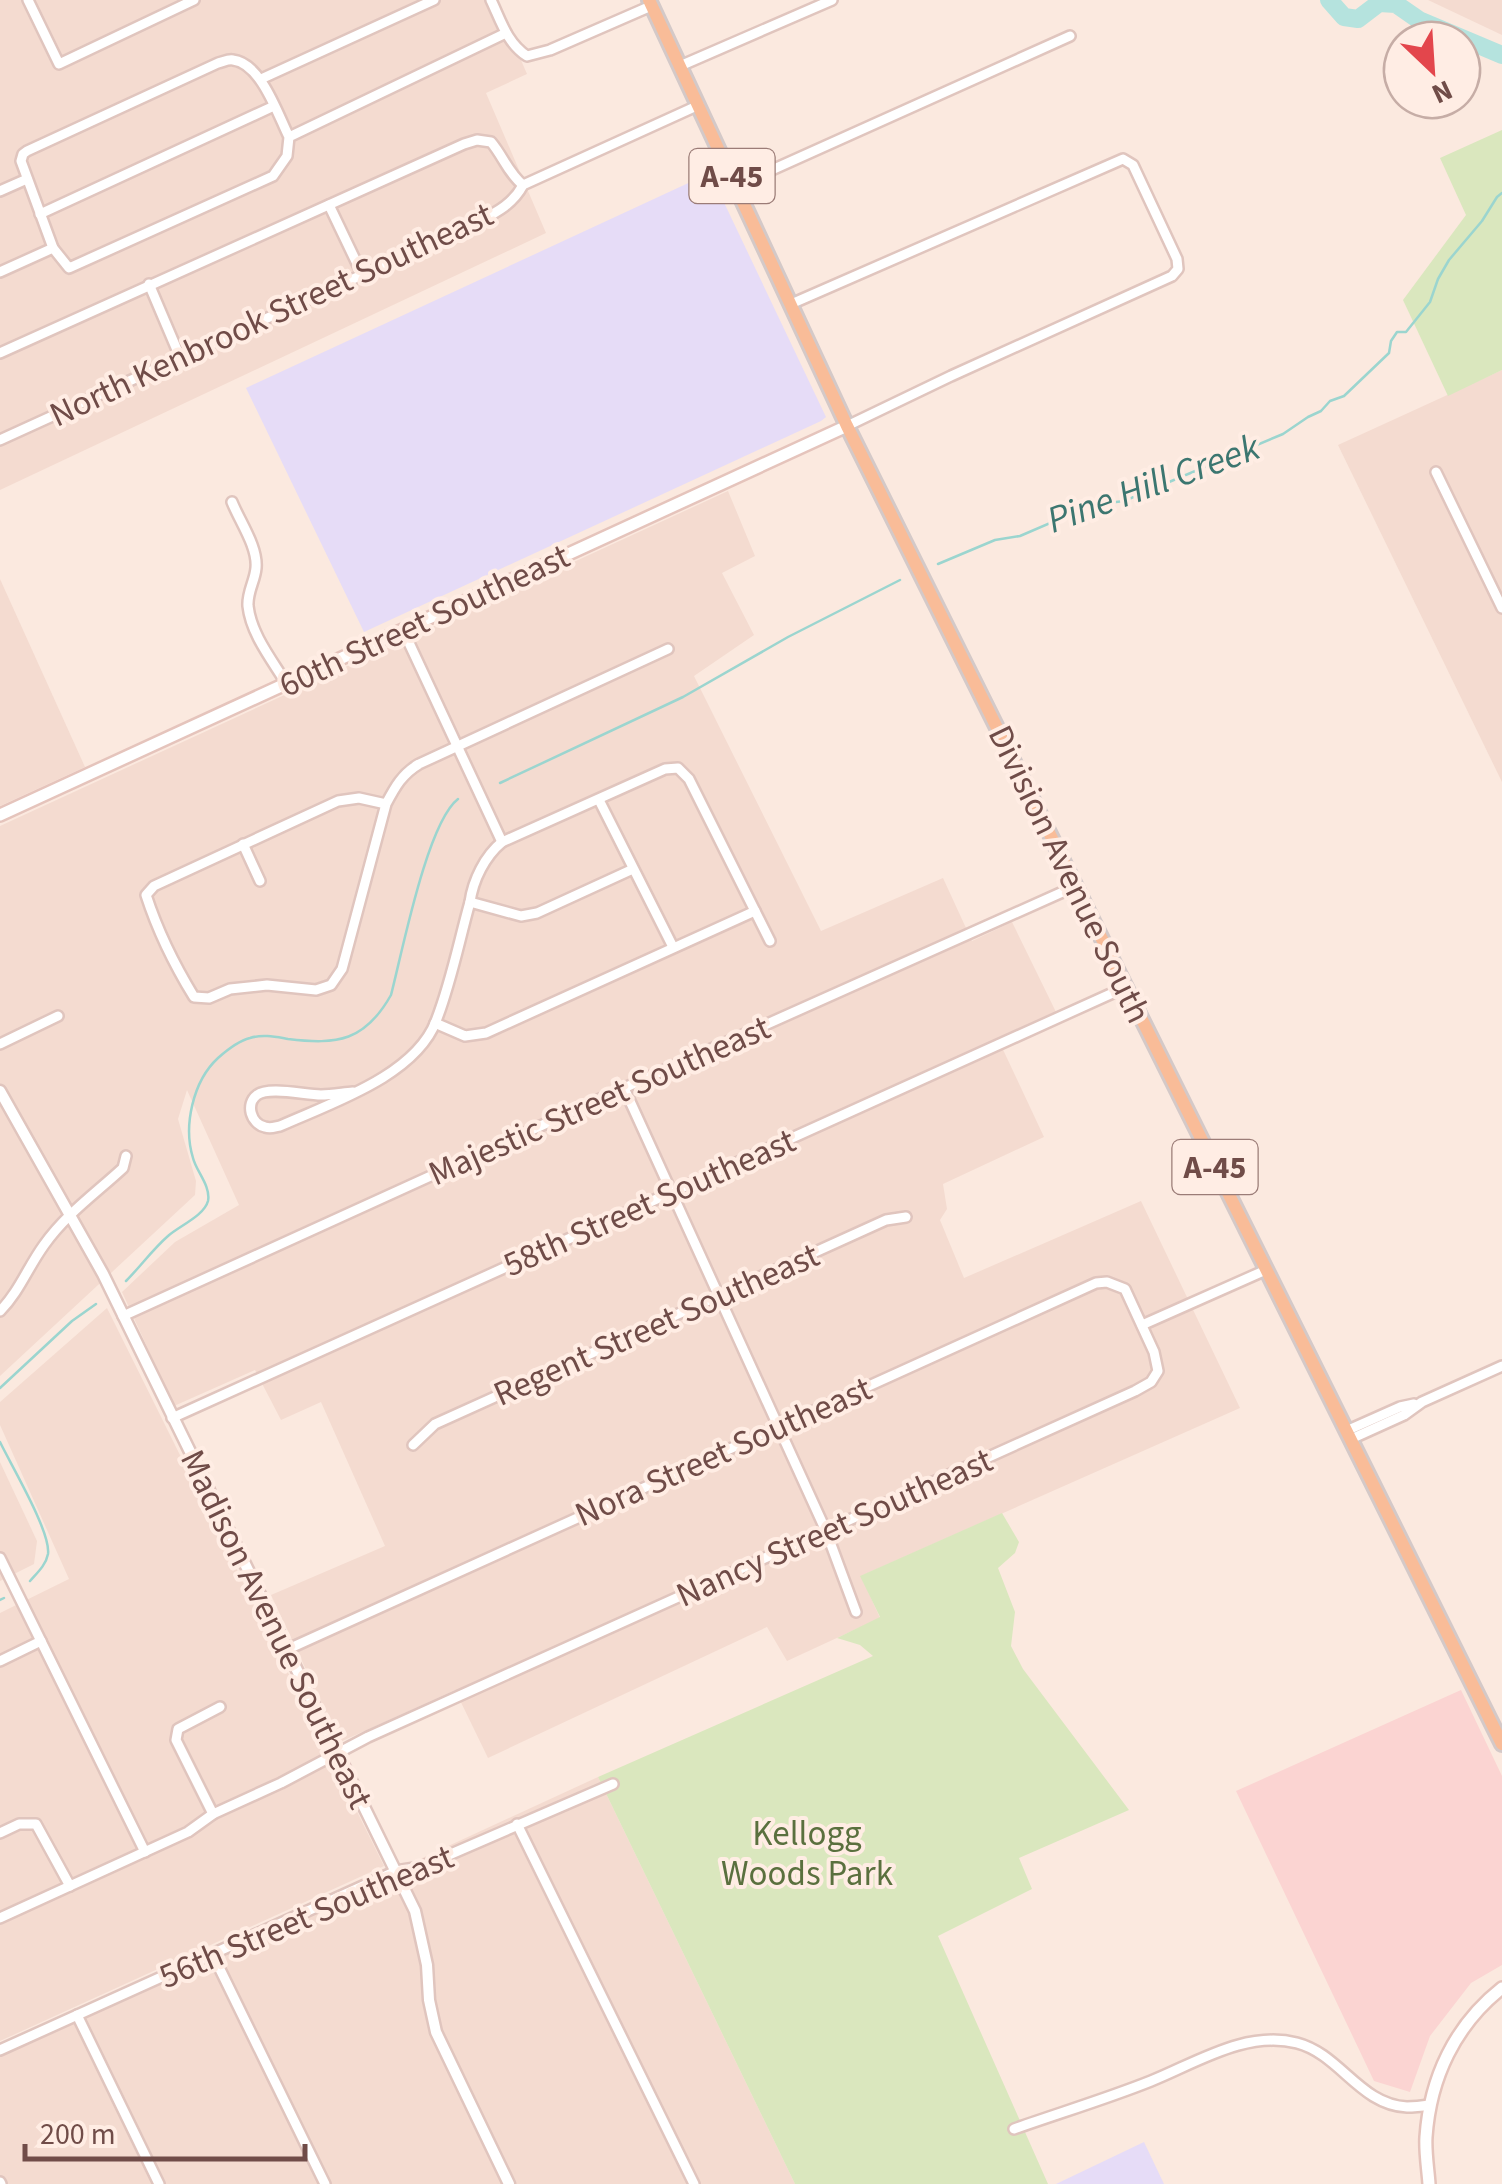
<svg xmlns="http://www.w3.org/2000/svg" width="1502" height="2184" viewBox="0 0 1502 2184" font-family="'Source Sans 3',sans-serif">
<rect width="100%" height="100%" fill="#fbe9df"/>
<g fill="#f4dbd0">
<path d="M0,0H495L527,74L486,93L546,233L0,490Z"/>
<path d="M1428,0H1502V35Z"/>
<path d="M1502,370V782L1338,445Z"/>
<path d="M728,491L755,556L722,573L754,635L694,676L821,931L943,878L972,941L1012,922L1056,1012L998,1039L1044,1137L943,1184L947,1209L940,1220L964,1278L1141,1201L1240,1408L861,1576L880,1618L787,1661L767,1627L488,1758L455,1690L340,1742L271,1595L385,1546L321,1402L281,1420L255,1370L174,1406L122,1292L175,1242L239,1205L187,1090L178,1119L196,1181L195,1195L0,1376V826Z"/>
<path d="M0,579L85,767L0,806Z"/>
<path d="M107,1308L384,1866L0,2041V1613L69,1579L0,1425V1402Z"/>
<path d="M0,1462L37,1541L34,1564L0,1581Z"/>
<path d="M598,1777L795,2184H0V2053Z"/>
</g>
<path fill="#fbd4d2" d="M1461,1690L1502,1776V1965L1471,1983L1430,2036L1410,2092L1374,2081L1236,1791Z"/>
<g fill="#e6dcf7">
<path d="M710,173L826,417L821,421L364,632L246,388Z"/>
<path d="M1144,2142L1164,2184H1056Z"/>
</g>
<g fill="#dae7be">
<path d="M1502,130V370L1448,396L1403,300L1466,215L1440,158Z"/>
<path d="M1002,1513L1019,1542L1015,1553L998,1568L1015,1612L1011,1646L1023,1669L1129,1810L1019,1858L1032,1889L938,1936L1048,2184H795L598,1777L873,1656L860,1645L837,1638L880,1617L860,1576Z"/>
</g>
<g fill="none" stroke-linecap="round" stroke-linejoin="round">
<g stroke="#9bd5cf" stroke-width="2.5">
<path d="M938,564L995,540L1020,536L1092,505L1124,501L1283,434L1308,417L1321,411L1330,401L1344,396L1389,353L1391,341L1397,332H1406L1430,302L1438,279L1449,260L1482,221L1497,197L1502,193"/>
<path d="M500,783L683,697L788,637L900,580"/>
<path d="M126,1281C140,1267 153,1249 168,1236C179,1226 204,1216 208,1201C211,1186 196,1171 193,1158C183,1126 193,1081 218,1058C227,1050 238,1041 250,1038C263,1034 276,1037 288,1039C338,1045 365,1041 391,995C402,953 427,823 458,799"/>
<path d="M0,1388L72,1321L96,1304"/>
<path d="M0,1442C11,1465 51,1532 48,1554C46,1565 37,1573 30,1581"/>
<path d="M0,1600L4,1598"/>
</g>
<path stroke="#b5e3de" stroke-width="18" d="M1329,0L1344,17L1358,19L1379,3L1396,4L1419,20L1502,55"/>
<g stroke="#e0c5be" stroke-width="14">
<g id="minor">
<path d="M28,0L59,64L194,0"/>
<path d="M491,0C501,21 507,43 527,56L550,50L651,6"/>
<path d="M680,66L832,0"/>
<path d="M261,79L434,0"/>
<path d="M289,137C278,115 261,63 233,60C228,59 223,62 218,63L27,151L23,154L21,161L53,248L69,268L273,176L287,156L289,137L506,33"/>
<path d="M736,186L1070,36"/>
<path d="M0,191L27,179"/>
<path d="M329,205L362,274"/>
<path d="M40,214L274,106"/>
<path d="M0,272L53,248"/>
<path d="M149,284L180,357"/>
<path d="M791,304L1123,159L1133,165L1177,259L1178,269L1172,276L951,376L847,426"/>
<path d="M0,353L464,144L477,140L491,142C503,156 508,173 523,185"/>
<path d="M0,440L478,222C497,212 513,204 523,185L699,105"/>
<path d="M1436,472L1502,608"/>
<path d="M232,502C240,522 258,547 256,568C255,581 247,592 248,606C251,634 272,660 286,683"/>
<path d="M403,630L502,842"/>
<path d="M599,800L673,947"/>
<path d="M386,804L359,798L338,801L154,886L146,895C157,929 175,966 194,997L209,998L230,989L267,985L316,990L331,985L342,969L386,804C395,787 402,774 419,764L668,649"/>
<path d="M243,844L260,881"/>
<path d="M470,902L521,916L537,913L633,869"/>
<path d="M435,1023L465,1036L486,1033L755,911"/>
<path d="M0,1044L58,1016"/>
<path d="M624,1088L826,1531L856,1612"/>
<path d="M353,1092C342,1093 331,1095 321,1095C305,1095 269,1086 257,1095C245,1104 251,1124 265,1127C271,1129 274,1127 280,1126C331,1103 415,1076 436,1021C451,983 459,941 470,902C473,880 485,856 502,842L665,769L678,768L689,779L770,941"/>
<path d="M0,1311C19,1292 28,1267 44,1245C66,1214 96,1193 123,1168L126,1156"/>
<path d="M123,1316L624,1088L1076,886"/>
<path d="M1142,1325L1266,1270"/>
<path d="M172,1418L1126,987"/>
<path d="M1346,1431L1400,1407L1414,1404"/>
<path d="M1351,1439L1404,1415L1422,1402L1502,1366"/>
<path d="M413,1445L435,1424L886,1220L906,1217"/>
<path d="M0,1558L145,1852"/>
<path d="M0,1661L41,1641"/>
<path d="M213,1814L176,1740L178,1729L220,1707"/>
<path d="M517,1824L694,2184"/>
<path d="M0,1833L19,1824H36L70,1886"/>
<path d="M0,1918L188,1832L213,1814L281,1783L368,1737L1135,1391L1151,1382L1158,1371L1154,1352L1125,1289L1107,1282L1096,1283L286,1650"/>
<path d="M213,1955L325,2184"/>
<path d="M77,2015L159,2184"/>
<path d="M0,2050L396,1871L421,1867L613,1784"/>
<path d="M1014,2129C1059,2113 1106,2099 1151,2081C1196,2063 1246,2030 1297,2043C1340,2054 1360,2105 1407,2107C1414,2107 1423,2106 1430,2105"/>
<path d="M0,2182L1,2184"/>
</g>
</g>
<g stroke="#e0c5be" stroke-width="15">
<path id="tertiary" d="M0,1091L103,1274L415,1911L427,1965L429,2000L436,2032L509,2184"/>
</g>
<g stroke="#e5c4bc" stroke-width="16">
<g id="secondary">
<path d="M0,815L847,426"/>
<path d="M1429,2184C1428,2169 1425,2152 1426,2137C1430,2078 1455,2025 1502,1988"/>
</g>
</g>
<g stroke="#d4c9c8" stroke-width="18">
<path id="primary" d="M649,0L847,426L1502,1744"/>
</g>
<use href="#minor" stroke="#fff" stroke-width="9"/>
<use href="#tertiary" stroke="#fff" stroke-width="10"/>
<use href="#secondary" stroke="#fff" stroke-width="11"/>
<use href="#primary" stroke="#f9bc98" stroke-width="12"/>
</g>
<g text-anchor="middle" stroke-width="8" stroke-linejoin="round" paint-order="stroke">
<g fill="#ffede4" stroke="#9b7c77" stroke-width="2.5">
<rect x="689.5" y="149" width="85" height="54" rx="8"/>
<rect x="1172.5" y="1140" width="85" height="54" rx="8"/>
</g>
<g font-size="32" font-weight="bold" fill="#704c48">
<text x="732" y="187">A-45</text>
<text x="1215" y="1178">A-45</text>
</g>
<g font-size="35" fill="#704c48" stroke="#ffede4">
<text transform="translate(271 314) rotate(-25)" y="12">North Kenbrook Street Southeast</text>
<text transform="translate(424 620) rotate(-25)" y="12">60th Street Southeast</text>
<text transform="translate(1070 874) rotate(64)" y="12">Division Avenue South</text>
<text transform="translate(599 1100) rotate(-24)" y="12">Majestic Street Southeast</text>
<text transform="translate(649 1202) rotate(-24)" y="12">58th Street Southeast</text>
<text transform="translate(656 1324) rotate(-24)" y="12">Regent Street Southeast</text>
<text transform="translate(723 1451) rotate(-24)" y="12">Nora Street Southeast</text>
<text transform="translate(834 1527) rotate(-24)" y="12">Nancy Street Southeast</text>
<text transform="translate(277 1629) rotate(64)" y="12">Madison Avenue Southeast</text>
<text transform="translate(306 1916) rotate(-23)" y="12">56th Street Southeast</text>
</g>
<g font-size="35" fill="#5a703e" stroke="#ffede4">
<text x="807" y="1845">Kellogg<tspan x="807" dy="40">Woods Park</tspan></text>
</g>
<g font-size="38" font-style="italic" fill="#3c7670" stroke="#ffede4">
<text transform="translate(1153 483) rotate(-20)" y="13">Pine Hill Creek</text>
</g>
</g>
<g transform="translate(1432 70) rotate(155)"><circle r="48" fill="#ffede4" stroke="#c6ada6" stroke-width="2.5"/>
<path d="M0-8L18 38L0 25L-18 38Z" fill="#e3464c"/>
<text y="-15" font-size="28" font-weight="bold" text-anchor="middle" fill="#704c48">N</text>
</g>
<path d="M25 2144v15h280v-15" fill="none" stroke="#704c48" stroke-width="5"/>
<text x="40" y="2144" font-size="30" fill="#704c48" stroke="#ffede4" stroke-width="8" paint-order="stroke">200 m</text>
</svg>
